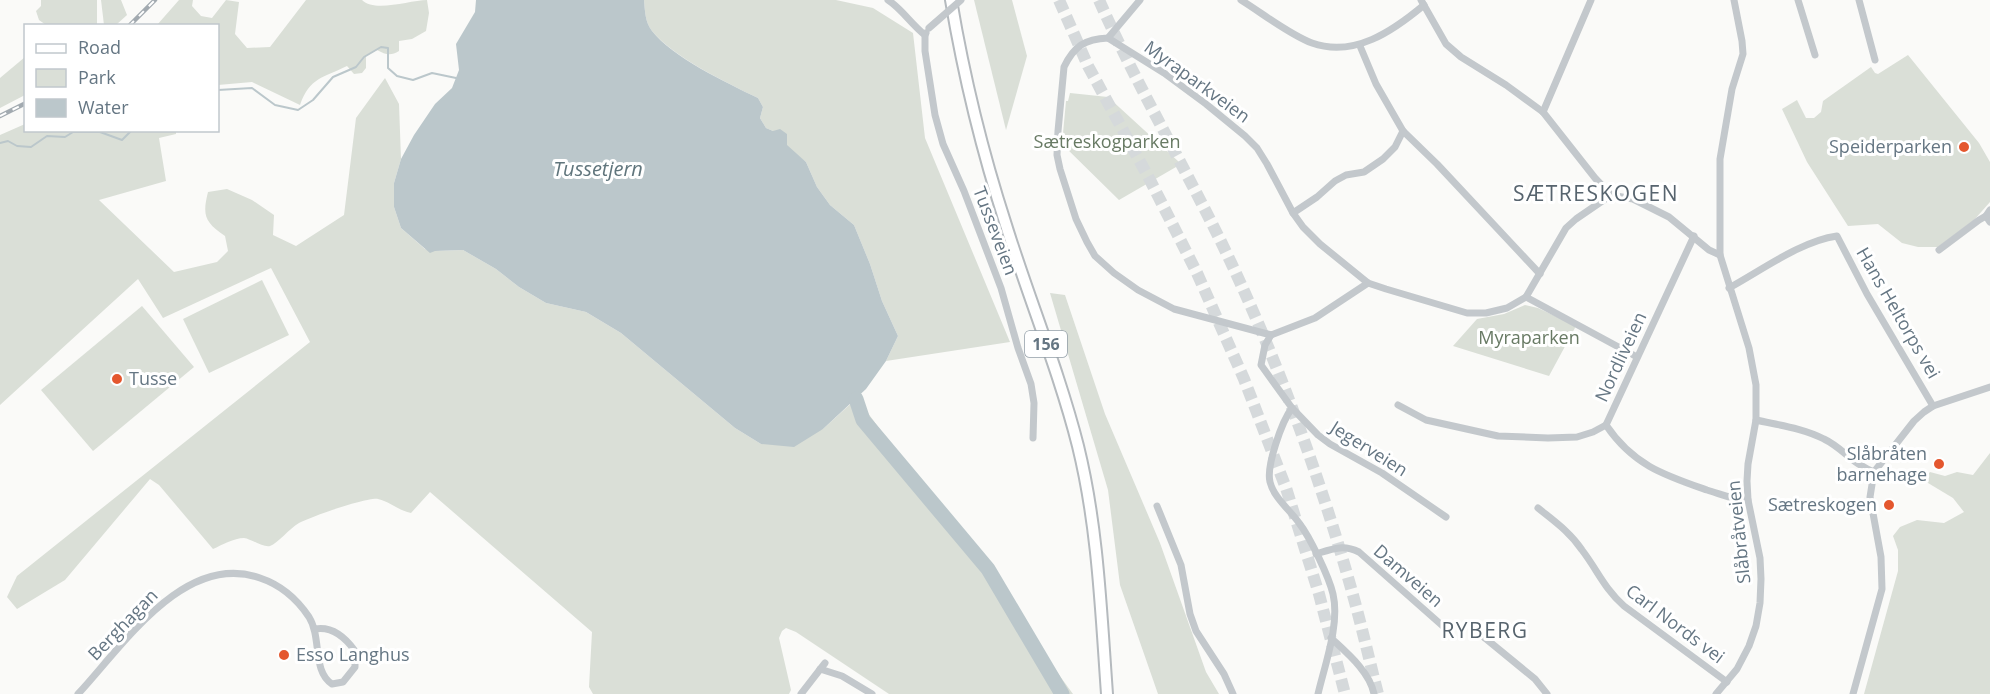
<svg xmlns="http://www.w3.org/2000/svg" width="1990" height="694" viewBox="0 0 1990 694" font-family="'Open Sans',sans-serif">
<rect width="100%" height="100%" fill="#fafaf8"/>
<g fill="#dadfd7">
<path d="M41,0H97V25H46L39,20L36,11L41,6Z"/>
<path d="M101,0H121L127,15L116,25H104Z"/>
<path d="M179,0H193L192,6L201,16L212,18L226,0L239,2L235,34L247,48L270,47L306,0H362C375,13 410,0 427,0L429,13L426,31L412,39L399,41V51C391,56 386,55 377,50L366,56V68L362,73L354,74L347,66C323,78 310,77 300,105L252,82L218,85V26L157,25Z"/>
<path d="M644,0H836L873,8L913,33L925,138L1010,342L886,361L898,336L882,301L870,264L854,225L830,205L817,187L806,162L792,151L773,131L766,128L760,118L763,107L758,98C727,83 673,57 652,31C645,22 645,11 644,0Z"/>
<path d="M974,0H1012L1027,56L1006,130Z"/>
<path d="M1908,55L1979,143L1990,162V202L1974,220L1938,247H1918L1902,243L1878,224L1848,226L1807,162L1782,109L1797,100L1806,118H1814L1821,112L1823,101L1871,67L1875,73L1878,74Z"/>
<path d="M25,57V95L0,108V78Z"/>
<path d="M385,78L399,104L401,159L394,183V207L401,228L425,249L435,251L463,250L496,269L519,287L546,303L586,312L621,333L735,428L761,444L823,429L857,398L1073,694H889L796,632L786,628L782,631L779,638L791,690L789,694H593L589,687L592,632L430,492L411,513C397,510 391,502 378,499C367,497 310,517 299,523C289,529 278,543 270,546C264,548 251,539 244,538C234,538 222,545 213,549L159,485L150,479L65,580L17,609L7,597L17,576L310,342L271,268L163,318L138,279L0,405V135L25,124L26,130L176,131V134L159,138L166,181L99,200L174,272L217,262L228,251L225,236C205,222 202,216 208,192L227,189L252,200L274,215L273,235L296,246L344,215L356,118Z"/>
<path d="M1070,93L1108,97L1179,162L1176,167L1119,200L1062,144L1066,101H1068Z"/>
<path d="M262,280L289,335L209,373L183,319Z"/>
<path d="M1050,293L1065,295L1105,414L1160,543L1206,672L1219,694H1158L1120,585L1108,490Z"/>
<path d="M1525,305L1538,308L1576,326L1549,376L1453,346L1477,319L1504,314Z"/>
<path d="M142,306L194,367L93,451L41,390Z"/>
<path d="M1990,453V694H1864L1898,571V550L1893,536L1900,527L1917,520L1944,523L1964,512L1953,498L1923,480L1930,472L1945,476L1957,472L1973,475Z"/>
</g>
<path fill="#bbc7cb" d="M476,0H644C645,11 645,22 652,31C672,57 727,83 758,98L763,107L760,118L766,128L773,131L780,129L787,134V145L806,162L817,187L830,205L854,225L870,264L882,301L898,336L886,361L866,389L823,429L794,447L761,444L735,428L621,333L586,312L546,303L519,287L496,269L463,250L435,251L430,253L401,228L394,207V183L401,159L414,135L435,104L452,88L459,70L456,44L475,12Z"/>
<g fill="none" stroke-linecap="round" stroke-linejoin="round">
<g stroke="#bbc7cb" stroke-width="2">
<path d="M218,90L252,88L275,105L298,110L313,100L333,77L356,67L364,57L381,47L388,48V68L397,76L413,80L432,73L456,78"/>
<path d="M0,143L8,141L17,146L31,147L47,136L65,137L73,132H100L122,140L132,130"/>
</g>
<path stroke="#bbc7cb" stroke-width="15" d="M856,399L863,420L988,569L1062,694"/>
<g stroke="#d5d9db" stroke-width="12" stroke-dasharray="12 6" stroke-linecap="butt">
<path d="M1059,0L1088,66L1150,180L1197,273L1244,379L1286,488L1319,594L1345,694"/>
<path d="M1099,0C1137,86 1185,167 1226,252C1277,359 1319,474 1351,588C1361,623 1369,659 1378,694"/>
</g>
<g stroke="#b5babe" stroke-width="14">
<path id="primary" d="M951,0C964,77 982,151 1006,225C1029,299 1059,371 1078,446C1098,527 1101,611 1107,694"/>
</g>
<g stroke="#c3c8cc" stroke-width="7">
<path d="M888,0C902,9 911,24 925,35L926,33"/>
<path d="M1140,0L1108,38C1085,39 1074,46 1064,67L1058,131L1057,155L1060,169L1076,219L1087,242L1095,256L1114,273L1138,290L1174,309L1271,335L1315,318L1368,283"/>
<path d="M1241,0C1262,13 1290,35 1312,43C1354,58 1393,31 1424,5"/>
<path d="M1421,0L1446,44L1461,57L1506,85L1543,112L1595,178L1611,195L1633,199L1669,217L1709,250L1720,255"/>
<path d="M1798,0L1815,55"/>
<path d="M1859,0L1875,60"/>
<path d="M925,35V51L935,115L943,144L964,191L1001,288L1018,348L1031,384L1034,403L1033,438"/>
<path d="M1108,38L1164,73L1206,104L1245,136L1257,148L1267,164L1293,213L1303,227L1320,244L1368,283L1386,289L1467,313H1486L1507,308L1526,297L1566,228L1576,219L1611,195"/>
<path d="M1360,46L1376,84L1403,131L1437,164L1540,274"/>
<path d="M1543,112L1591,0"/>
<path d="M1990,210L1986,216L1990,222"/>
<path d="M1293,213L1317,197L1335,181L1346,175L1364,172L1383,159L1395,147L1403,131"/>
<path d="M1939,250L1979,220L1986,216"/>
<path d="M1729,288C1762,270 1801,241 1837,236L1867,294L1933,406"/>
<path d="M1526,297L1637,357"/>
<path d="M1271,335L1265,345L1261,365L1292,408L1318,435L1330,444L1382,473L1446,517"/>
<path d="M1398,405L1426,420L1498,436L1548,438L1577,437L1593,432L1606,425L1694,236"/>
<path d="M1292,408C1282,421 1266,466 1270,482C1274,498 1290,510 1299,523C1310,537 1329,577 1333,594C1340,624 1325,664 1318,694"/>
<path d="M1756,420C1778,425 1803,428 1824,439C1843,448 1852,464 1874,472"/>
<path d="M1606,425C1633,465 1664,475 1707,490C1721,494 1733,500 1748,500"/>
<path d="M1157,506L1181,565L1190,614L1196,631L1224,674L1233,694"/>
<path d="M1538,508C1554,521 1570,532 1582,550C1598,571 1604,588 1624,606L1727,682"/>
<path d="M1316,554C1332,549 1343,544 1359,552L1445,628"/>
<path d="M1474,629L1535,679L1547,694"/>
<path d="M1331,638C1347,653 1370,672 1374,694"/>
<path d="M1485,638L1495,627"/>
<path d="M820,669L842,676L872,694"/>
<path d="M78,694C122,647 184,551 260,578C281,585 297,599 309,617C322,638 312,671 332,684L343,682L355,667V651C345,637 332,626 315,629"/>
<path d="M801,694L825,663"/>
<path d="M1716,694L1737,669L1749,646L1756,626L1760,603L1761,579L1760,558L1748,500L1747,481L1748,464L1756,420V385L1749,348L1720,255V159L1732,89L1743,54L1742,41L1734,0"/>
<path d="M1853,694L1882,589L1881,557L1870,497L1874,472L1914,421L1924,412L1933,406L1990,387"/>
</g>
<use href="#primary" stroke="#fff" stroke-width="10"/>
<g stroke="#a2aab0" stroke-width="4.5">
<g id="rail">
<path d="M129,26L155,0"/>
<path d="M0,116L26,103"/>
</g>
</g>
<use href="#rail" stroke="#fff" stroke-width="2" stroke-dasharray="7" stroke-linecap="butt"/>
<path stroke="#c3c8cc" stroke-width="7" d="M929,28L961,0"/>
</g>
<g fill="#e4572e" stroke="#fff" stroke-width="2">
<circle cx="1964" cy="147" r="6"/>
<circle cx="117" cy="379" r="6"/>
<circle cx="1939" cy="464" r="6"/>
<circle cx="1889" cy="505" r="6"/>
<circle cx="284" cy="655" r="6"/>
</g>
<g text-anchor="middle" stroke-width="6" stroke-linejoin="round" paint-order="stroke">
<rect fill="#fff" stroke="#939fa8" stroke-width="1.5" x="1025" y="331" width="42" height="26" rx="4.5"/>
<g font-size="16" font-weight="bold" fill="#657683">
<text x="1046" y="350">156</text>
</g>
<g font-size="18" fill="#657683" stroke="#fff">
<text transform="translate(1197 82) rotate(36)" y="6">Myraparkveien</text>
<text transform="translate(995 231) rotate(69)" y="6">Tusseveien</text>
<text transform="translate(1898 313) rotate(60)" y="6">Hans Heltorps vei</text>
<text transform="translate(1621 357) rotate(-65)" y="6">Nordliveien</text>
<text transform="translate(1369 449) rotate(32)" y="6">Jegerveien</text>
<text transform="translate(1739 532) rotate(-96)" y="6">Slåbråtveien</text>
<text transform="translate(1408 576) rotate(41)" y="6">Damveien</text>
<text transform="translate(1675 624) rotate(37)" y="6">Carl Nords vei</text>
<text transform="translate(123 625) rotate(-46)" y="6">Berghagan</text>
</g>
<g font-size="18" fill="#687a64" stroke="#fff">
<text x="1107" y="148">Sætreskogparken</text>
<text x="1529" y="344">Myraparken</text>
</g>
<g font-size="18" fill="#657683" stroke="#fff" text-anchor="end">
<text x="1952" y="153">Speiderparken</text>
<text x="129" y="385" text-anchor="start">Tusse</text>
<text x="1927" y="460">Slåbråten<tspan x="1927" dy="21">barnehage</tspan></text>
<text x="1877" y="511">Sætreskogen</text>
<text x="296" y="661" text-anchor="start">Esso Langhus</text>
</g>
<g font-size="20" font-style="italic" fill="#60757c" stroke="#fff">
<text x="598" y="176">Tussetjern</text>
</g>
<g font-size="21" letter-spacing="1.5" fill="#57646e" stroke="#fff">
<text x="1596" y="201">SÆTRESKOGEN</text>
<text x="1485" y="638">RYBERG</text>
</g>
</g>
<rect x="24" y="24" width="195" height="108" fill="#ffffff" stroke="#c1c8cd" stroke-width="1.5"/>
<rect x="36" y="44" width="30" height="9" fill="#ffffff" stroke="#c1c8cd" stroke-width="1.5"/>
<text x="78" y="54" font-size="18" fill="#657683">Road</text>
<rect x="36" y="69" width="30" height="18" fill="#dadfd7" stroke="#c1c8cd" stroke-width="1.5"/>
<text x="78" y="84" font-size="18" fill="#657683">Park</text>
<rect x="36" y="99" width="30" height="18" fill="#bbc7cb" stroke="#c1c8cd" stroke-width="1.5"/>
<text x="78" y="114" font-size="18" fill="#657683">Water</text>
</svg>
